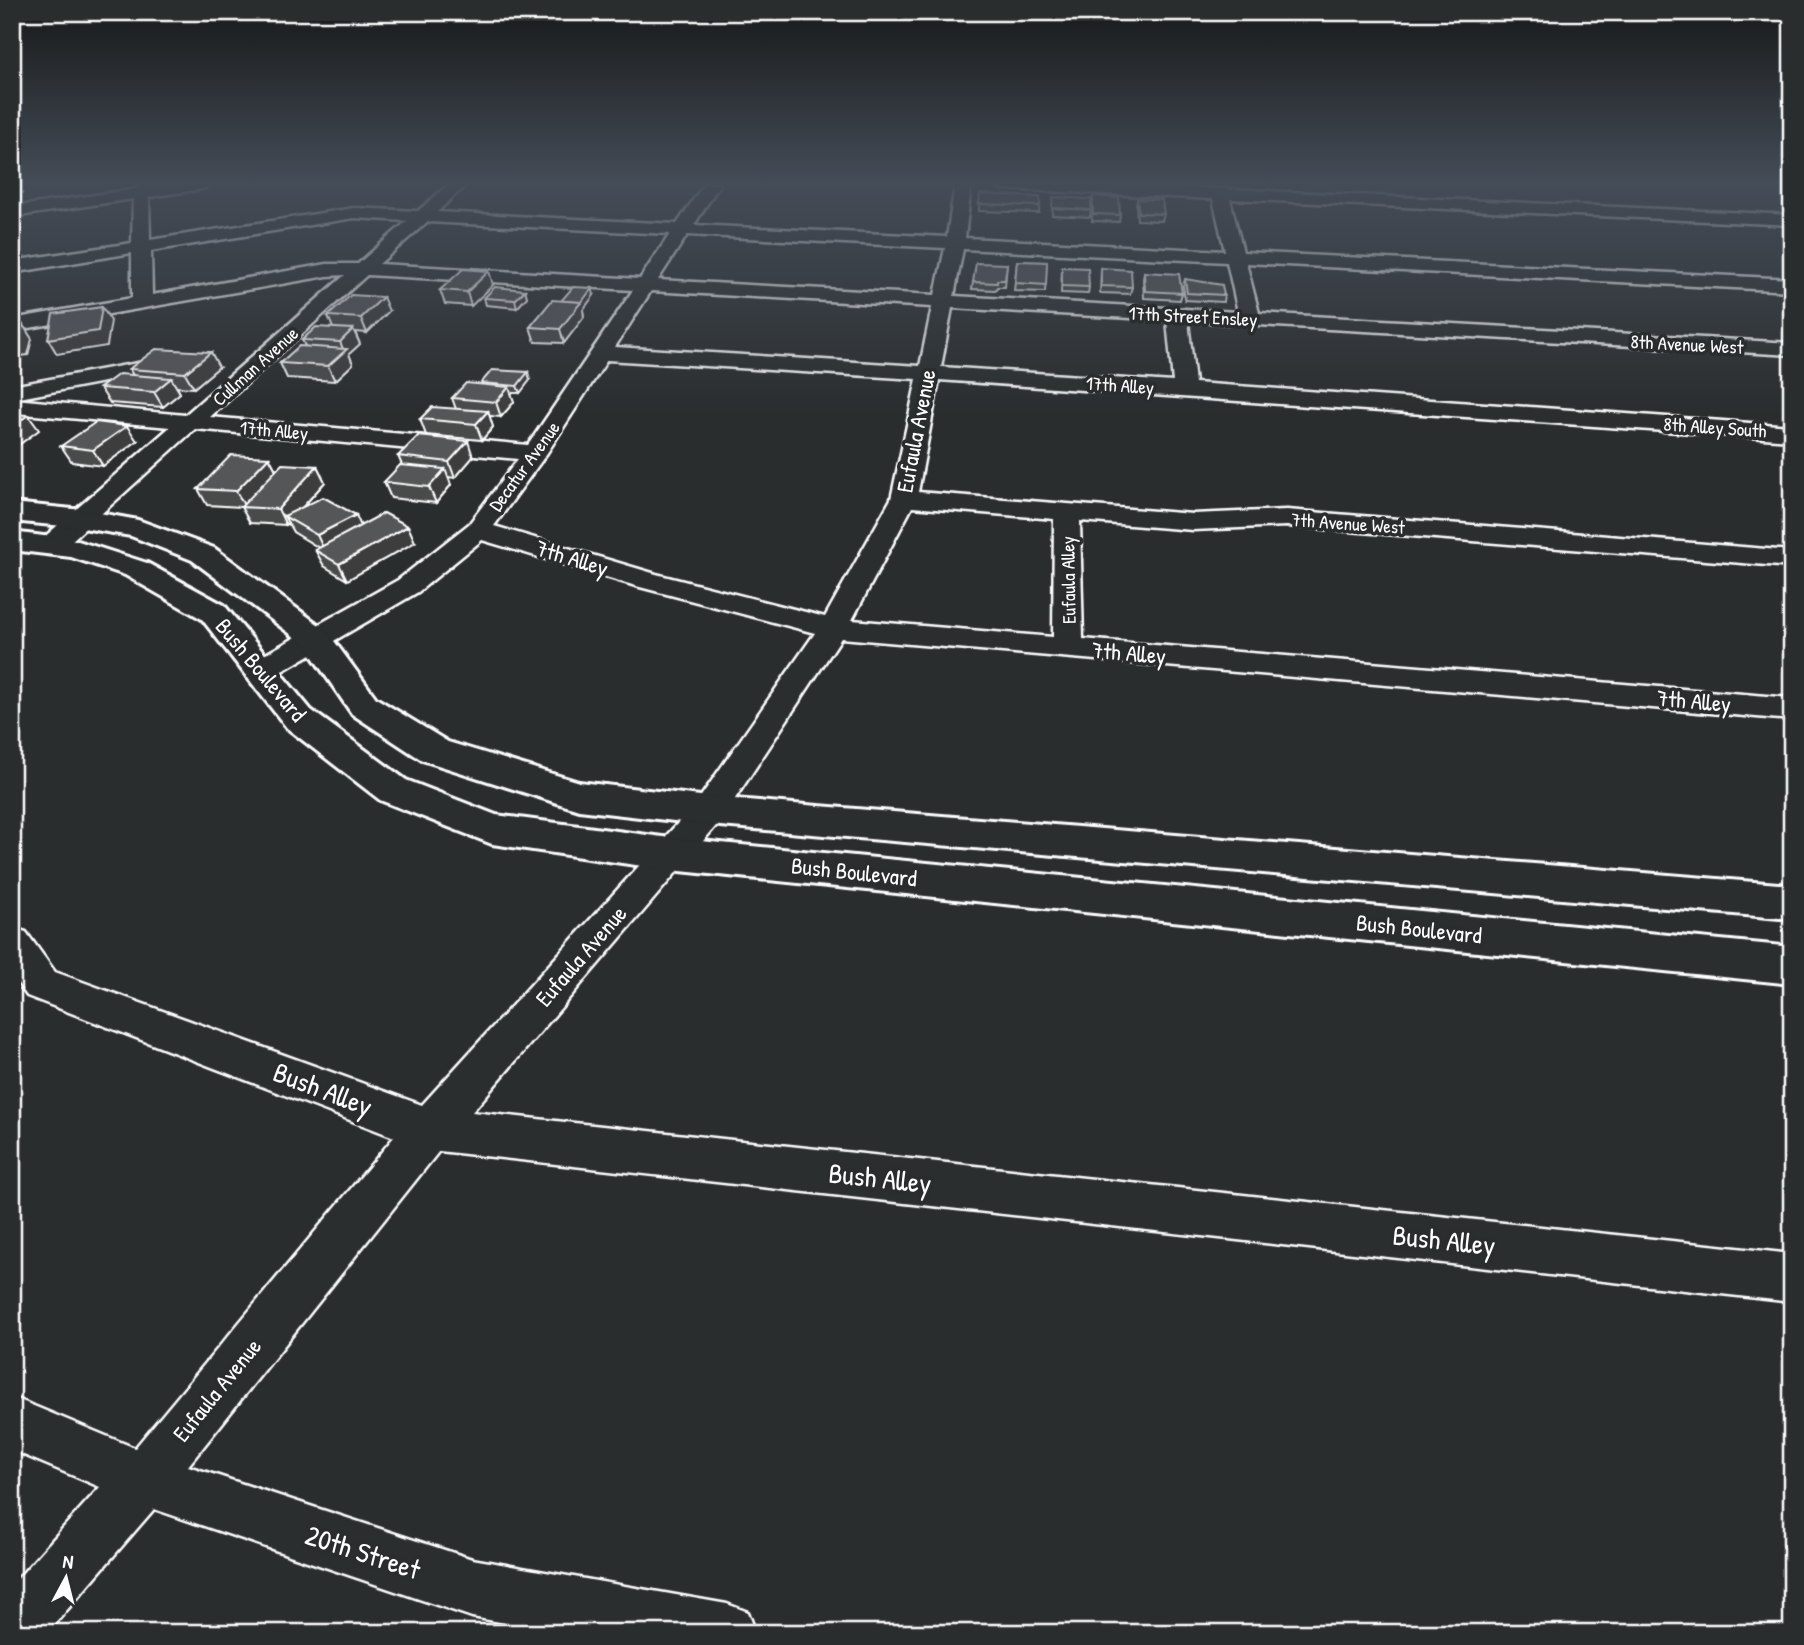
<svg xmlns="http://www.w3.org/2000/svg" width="1804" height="1645" viewBox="0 0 1804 1645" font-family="'Patrick Hand',sans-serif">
<rect width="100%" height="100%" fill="#2a2d2e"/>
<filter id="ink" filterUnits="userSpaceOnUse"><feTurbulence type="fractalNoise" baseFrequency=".0143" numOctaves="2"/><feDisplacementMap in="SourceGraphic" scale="14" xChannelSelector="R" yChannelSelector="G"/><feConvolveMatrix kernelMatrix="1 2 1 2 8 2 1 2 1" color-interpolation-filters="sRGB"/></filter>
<g filter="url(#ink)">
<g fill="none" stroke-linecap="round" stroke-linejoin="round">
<g stroke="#fff" stroke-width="5">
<path id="minor" d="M143,184H211L203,189L149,197L150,240L354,208L418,211L449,184H467L437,212L677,224L704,184H720L694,225L947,237L955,184H971L965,238L1225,251L1213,199L1001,189L993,184H1114L1792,215V225L1230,199L1243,252L1792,279V291L1246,263L1259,313L1792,343V355L1188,321L1195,383L1792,426V440L939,380L918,492L1193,514L1287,510L1792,551V567L1287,526L1193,530L1080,521L1083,639L1792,698V720L841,638L721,820L472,1112L1792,1254V1302L439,1151L188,1466L472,1559L727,1604L748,1612L756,1633H561L472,1617L154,1509L47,1633H12V1585L100,1487L12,1450V1397L135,1448L394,1137L27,996L12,975V928L26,932L55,972L422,1105L697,802L815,633L636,586L482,540L418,592L270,678L259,681L248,678L244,671L248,664L398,580L469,524L518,459L195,429L59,552L50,554L41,552L37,546L41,540L170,427L12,413V386L165,358L173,359L176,364L173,369L14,399L185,415L345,275L327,276L12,331V319L132,298V253L12,273V261L132,243L133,199L12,217V207L136,189ZM354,218L407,221L358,264H327L152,295L151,251ZM427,222L670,234L640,279L379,264ZM687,235L945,248L935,295L658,280ZM963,249L1227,262L1238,312L954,296ZM367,275L633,290L528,445L210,417ZM651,291L932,307L920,366L615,347ZM952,308L1167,320L1173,382L941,367ZM607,360L917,379L891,499L825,617L656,574L494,526L547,453ZM912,507L1054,519L1053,637L852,620Z"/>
</g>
<g stroke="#fff" stroke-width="6">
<g id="major">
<path d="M12,503L83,510L138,520L214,548L326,630L376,698L448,742L579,782L709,797L1792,885V919L709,825L579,810L422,760L352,714L304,644L192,560L131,536L83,528L12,521Z"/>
<path d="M12,532L75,540L147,563L224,605L311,710L406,780L496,815L670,838L1792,947V984L670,870L492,844L380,800L287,728L202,619L125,575L71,557L12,550Z"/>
</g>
</g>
<use href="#minor" fill="#2a2d2e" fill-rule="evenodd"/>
<use href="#major" fill="#2a2d2e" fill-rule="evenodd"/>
</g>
<g fill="#494b4c" stroke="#fff" stroke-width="2">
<path d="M1093,196L1120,215L1119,222L1092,221Z"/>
<path d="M1040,197L1039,213L979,211V204Z"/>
<path d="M1053,197L1091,210L1090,217L1052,215Z"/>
<path d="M1137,199L1164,214L1162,221L1137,220L1136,205Z"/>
<path d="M1017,261L1047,262L1045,292L1014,291Z"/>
<path d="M1007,264L1005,287H997L996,290L972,289L973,282Z"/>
<path d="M1062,267L1089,287L1088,294L1061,293Z"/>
<path d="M1101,268L1132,287L1130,294L1100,293Z"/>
<path d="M1144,272L1182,293L1180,300L1144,298L1143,279Z"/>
<path d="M1185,279L1224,295L1223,302L1185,300L1183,286Z"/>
<path d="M493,285L471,306L445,304L440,290Z"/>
<path d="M525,290L527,297L517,308L486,305L484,298Z"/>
<path d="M594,295L583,310L584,317L564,343L535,342L530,327L561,301Z"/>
<path d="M389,311L367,333L355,332L360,344L349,354L353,364L335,381L287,378L280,363L305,346L302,340L333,328L328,316Z"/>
<path d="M219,367L194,388L177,387L180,393L163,407L110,403L100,388L133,375L129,369Z"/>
<path d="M530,380L520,393H511L514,402L501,417L489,416L493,427L482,440L426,435L420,419L456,409L452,398L481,384Z"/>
<path d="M137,441L103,466L72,462L61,446Z"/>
<path d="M398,456L473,457L455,478L448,477L451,485L436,503L391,498L384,482L402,465Z"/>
<path d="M269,457L276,470L317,466L325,482L303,507L415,542L347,580L324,566L315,550L319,548L293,532L288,523L286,525L250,523L241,507L207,505L198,489Z"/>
</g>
<g fill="#3c3d3e" stroke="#fff" stroke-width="2">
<path d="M489,271L493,285L471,306L467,292Z"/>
<path d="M592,288L594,295L583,310L584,317L564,343L560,329Z"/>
<path d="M525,290L527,297L517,308L515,300Z"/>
<path d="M383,297L389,311L367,333L361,318Z"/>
<path d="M102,307L111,321L107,346L57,354L48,339Z"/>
<path d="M23,325L32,339L28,355L12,357V341Z"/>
<path d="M353,329L360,344L349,354L353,364L335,381L328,366L344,351L340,342Z"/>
<path d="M211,352L219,367L194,388L185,373Z"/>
<path d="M528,372L530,380L520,393L517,386Z"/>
<path d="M171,378L180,393L163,407L154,392Z"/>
<path d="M509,387L514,402L501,417L496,402Z"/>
<path d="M12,402L21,415L12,421Z"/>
<path d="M488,411L493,427L482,440L476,424Z"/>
<path d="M28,415L39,430L12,450V426Z"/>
<path d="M127,426L137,441L103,466L93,450Z"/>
<path d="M468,441L473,457L455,478L449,462Z"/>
<path d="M269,457L277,472L245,507L236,491Z"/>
<path d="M317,466L325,482L291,520L284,516L288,523L286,525L278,509Z"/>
<path d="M445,469L451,485L436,503L429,487Z"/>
<path d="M356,515L363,531L325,552L317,535Z"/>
<path d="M408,526L415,542L347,580L339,564Z"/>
</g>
<g fill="#555758" stroke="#fff" stroke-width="2">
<path d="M980,194L1040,197V206L979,204Z"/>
<path d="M1093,196L1119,198L1120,215L1093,214Z"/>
<path d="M1053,197L1091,199V210L1052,208Z"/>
<path d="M1137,199L1162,200L1164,214L1139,213Z"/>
<path d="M1017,261L1047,262L1046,285L1015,283Z"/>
<path d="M976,263L1007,264L1005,280H997V283L973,282Z"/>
<path d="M1062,267L1088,268L1089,287L1062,286Z"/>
<path d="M1101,268L1131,270L1132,287L1101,286Z"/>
<path d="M463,269L489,271L467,292L440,290Z"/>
<path d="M1144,272L1179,274L1182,293L1145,291Z"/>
<path d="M1185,279L1222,285L1224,295L1187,293Z"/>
<path d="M495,287L525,290L515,300L484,298Z"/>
<path d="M573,287L592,288L581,303H580L581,302L561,301Z"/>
<path d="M351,295L383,297L361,318L328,316Z"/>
<path d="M552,300L581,302L560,329L530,327Z"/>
<path d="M102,307L98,331L48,339L53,314Z"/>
<path d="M23,325L18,340L12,341V326Z"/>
<path d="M316,327L353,329L340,342L302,340Z"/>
<path d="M299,346L347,349L328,366L280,363Z"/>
<path d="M156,349L211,352L185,373L129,369Z"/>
<path d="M492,370L528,372L517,386L481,383Z"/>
<path d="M119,374L171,378L154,392L100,388Z"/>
<path d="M466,383L509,387L496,402L452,398Z"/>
<path d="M432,407L488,411L476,424L420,419Z"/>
<path d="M12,414L28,415L12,426Z"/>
<path d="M96,422L127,426L93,450L61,446Z"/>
<path d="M418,436L468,441L449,462L398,456Z"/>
<path d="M231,455L269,457L236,491L198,489Z"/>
<path d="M282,464L317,466L278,509L241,507Z"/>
<path d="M400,465L445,469L429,487L384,482Z"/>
<path d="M323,497L356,515L317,535L284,516Z"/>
<path d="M384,513L408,526L339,564L315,550Z"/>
</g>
</g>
<linearGradient id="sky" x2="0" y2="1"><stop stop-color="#171919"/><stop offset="0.44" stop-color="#444c57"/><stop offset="1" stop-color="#444c57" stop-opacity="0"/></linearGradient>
<rect width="1804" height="415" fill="url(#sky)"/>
<g text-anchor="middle" stroke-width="7" stroke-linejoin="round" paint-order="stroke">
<g font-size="19" fill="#fff" stroke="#2a2d2e">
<text transform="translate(1193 316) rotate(3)" y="7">17th Street Ensley</text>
<text transform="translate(1687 344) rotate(3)" y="7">8th Avenue West</text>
<text transform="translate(255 366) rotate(-42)" y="7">Cullman Avenue</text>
<text transform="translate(1120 385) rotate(4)" y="7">17th Alley</text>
<text transform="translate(1715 427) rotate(4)" y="7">8th Alley South</text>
<text transform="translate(274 430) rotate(5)" y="7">17th Alley</text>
<text transform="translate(524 466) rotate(-54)" y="7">Decatur Avenue</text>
<text transform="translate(1348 523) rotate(4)" y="7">7th Avenue West</text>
<text transform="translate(1068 580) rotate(-91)" y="7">Eufaula Alley</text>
</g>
<g font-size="23" fill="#fff" stroke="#2a2d2e">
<text transform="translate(916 431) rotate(-79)" y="8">Eufaula Avenue</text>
<text transform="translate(572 558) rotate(17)" y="8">7th Alley</text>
<text transform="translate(1129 653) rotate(5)" y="8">7th Alley</text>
<text transform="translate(261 670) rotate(50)" y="8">Bush Boulevard</text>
<text transform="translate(1694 701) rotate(5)" y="8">7th Alley</text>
<text transform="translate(854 872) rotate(6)" y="8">Bush Boulevard</text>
<text transform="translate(1419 929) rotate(6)" y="8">Bush Boulevard</text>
<text transform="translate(581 956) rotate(-49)" y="8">Eufaula Avenue</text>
<text transform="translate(217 1390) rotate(-51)" y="8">Eufaula Avenue</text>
</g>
<g font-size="28" fill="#fff" stroke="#2a2d2e">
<text transform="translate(323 1089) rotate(21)" y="10">Bush Alley</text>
<text transform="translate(880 1178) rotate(6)" y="10">Bush Alley</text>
<text transform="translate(1444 1240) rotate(6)" y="10">Bush Alley</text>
<text transform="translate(363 1552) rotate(18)" y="10">20th Street</text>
</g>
</g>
<rect width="1804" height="1645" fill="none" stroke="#2a2d2e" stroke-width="42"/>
<rect x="21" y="21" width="1762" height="1603" fill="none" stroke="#fff" stroke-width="2.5" filter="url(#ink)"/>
<g transform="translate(66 1578) rotate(7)" stroke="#2a2d2e" stroke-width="5" paint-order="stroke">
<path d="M0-5L12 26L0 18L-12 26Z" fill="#ffffff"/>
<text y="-10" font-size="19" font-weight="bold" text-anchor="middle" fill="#ffffff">N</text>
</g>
</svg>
